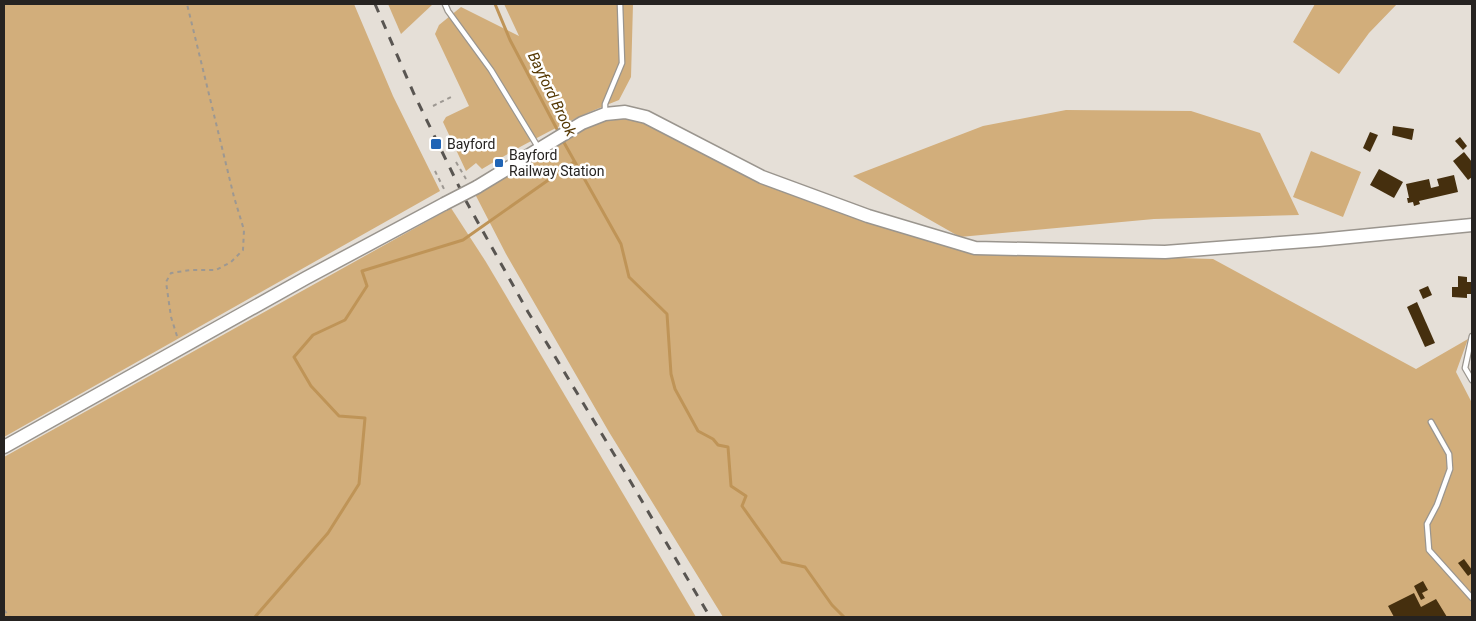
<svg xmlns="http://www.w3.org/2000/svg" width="1476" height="621" viewBox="0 0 1476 621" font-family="Roboto,sans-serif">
<rect width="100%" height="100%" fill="#e5dfd7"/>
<g fill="#d2ae7b">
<path d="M4,4H354L393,96L440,191L4,437Z"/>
<path d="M388,4H433L401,34Z"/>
<path d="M504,4H633L631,77L619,100C571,118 526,143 482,169L476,163L466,171L443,122L446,117L469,106L435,34L439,25L461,7L519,36Z"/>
<path d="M1315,4H1397L1369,33L1339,74L1293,42Z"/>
<path d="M1066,110L1191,111L1260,133L1299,215L1154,219L960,237L853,176L983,126Z"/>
<path d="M622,118H632L869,222L976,252L1213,259L1416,369L1468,339L1456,372L1472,403V617H723L609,432L506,254L475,194L585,128L607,120Z"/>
<path d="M1311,151L1361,172L1343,217L1293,197Z"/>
<path d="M451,208L486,262L696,617H4V457Z"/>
</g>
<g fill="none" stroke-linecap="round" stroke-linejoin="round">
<g stroke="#bf9457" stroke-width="3">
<path d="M495,4L510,40L559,133"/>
<path d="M562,139L621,244L629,277L667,314L671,374L675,389L698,431L713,439L718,445L728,447L731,486L746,496L742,506L782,562L805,567L832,605L844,617"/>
<path d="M255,617L328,533L359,484L365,418L339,416L311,386L294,357L313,335L345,320L367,286L362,271L463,240L574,162"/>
</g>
</g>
<g fill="#452f0e">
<path d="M1393,126L1414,129L1412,140L1392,135Z"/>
<path d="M1370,132L1378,135L1370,152L1363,148Z"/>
<path d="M1460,137L1467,146L1463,150L1455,141Z"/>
<path d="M1464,152L1472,162V177L1468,180L1453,161Z"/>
<path d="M1379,169L1403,182L1394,198L1370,185Z"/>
<path d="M1454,175L1458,192L1419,201L1420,204L1414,206L1413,202L1408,203L1407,198H1409L1406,184L1429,179L1431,188L1439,186L1437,179Z"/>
<path d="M1458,276L1467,277V282H1472V294H1467V298L1452,297V287H1458Z"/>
<path d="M1428,286L1432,295L1423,299L1419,290Z"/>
<path d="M1417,302L1435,343L1425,347L1407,307Z"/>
<path d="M1464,559L1472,570V573L1468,576L1458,563Z"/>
<path d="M1423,581L1428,590L1422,593L1425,598L1421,600L1414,586Z"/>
<path d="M1414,593L1421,607L1436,599L1447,617H1394L1388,606Z"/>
</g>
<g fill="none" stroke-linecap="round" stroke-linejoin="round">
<g stroke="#9a958e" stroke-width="7">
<g id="lane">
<path d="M445,4L448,11L491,70L538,147"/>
<path d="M605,114V104L622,63L620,4"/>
<path d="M1472,336L1465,368L1472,380"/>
<path d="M1431,422L1449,454L1450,469L1437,505L1427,524L1429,550L1472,598"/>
</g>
</g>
<g stroke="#9a958e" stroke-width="15">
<g id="secondary">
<path d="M477,187L582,123L605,114L625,112L646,117L762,177L868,216L975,248L1165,252L1319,240L1472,225"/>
<path d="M4,447L306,278L444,204"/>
</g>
</g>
<g stroke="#9d9892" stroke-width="2" stroke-dasharray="4 4" stroke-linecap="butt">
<path d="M433,106L451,97"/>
<path d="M456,162L466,179"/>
<path d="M435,171L445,191"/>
<path d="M177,336L171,317L166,282L171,273L191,270H216L231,262L243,250L244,230L234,197L187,4"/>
<path d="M4,610L10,617"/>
</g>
<use href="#lane" stroke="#fff" stroke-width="4.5"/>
<use href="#secondary" stroke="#fff" stroke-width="12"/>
<path stroke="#595551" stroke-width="3" stroke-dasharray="9 9" stroke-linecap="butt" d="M375,4L414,94L466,201L528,312L626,474L710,617"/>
<g stroke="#9a958e" stroke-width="15" stroke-linecap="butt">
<path id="secondary-bridge" d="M444,204L477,187"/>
</g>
<use href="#secondary-bridge" stroke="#fff" stroke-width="12"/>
</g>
<g fill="#2064b5" stroke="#fff" stroke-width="2">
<rect x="430" y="138" width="12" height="12" rx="2.5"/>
<rect x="494" y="158" width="10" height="10" rx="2.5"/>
</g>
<g text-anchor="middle" stroke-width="5" stroke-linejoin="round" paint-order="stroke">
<g font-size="14" fill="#262321" stroke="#fff" text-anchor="start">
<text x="447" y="149">Bayford</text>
<text x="509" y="160">Bayford<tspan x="509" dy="16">Railway Station</tspan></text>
</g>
<g font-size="15" font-style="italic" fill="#553803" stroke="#fff">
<text transform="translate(552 94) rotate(64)" y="5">Bayford Brook</text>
</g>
</g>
<rect width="1476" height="621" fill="none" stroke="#262321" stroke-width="10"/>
</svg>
